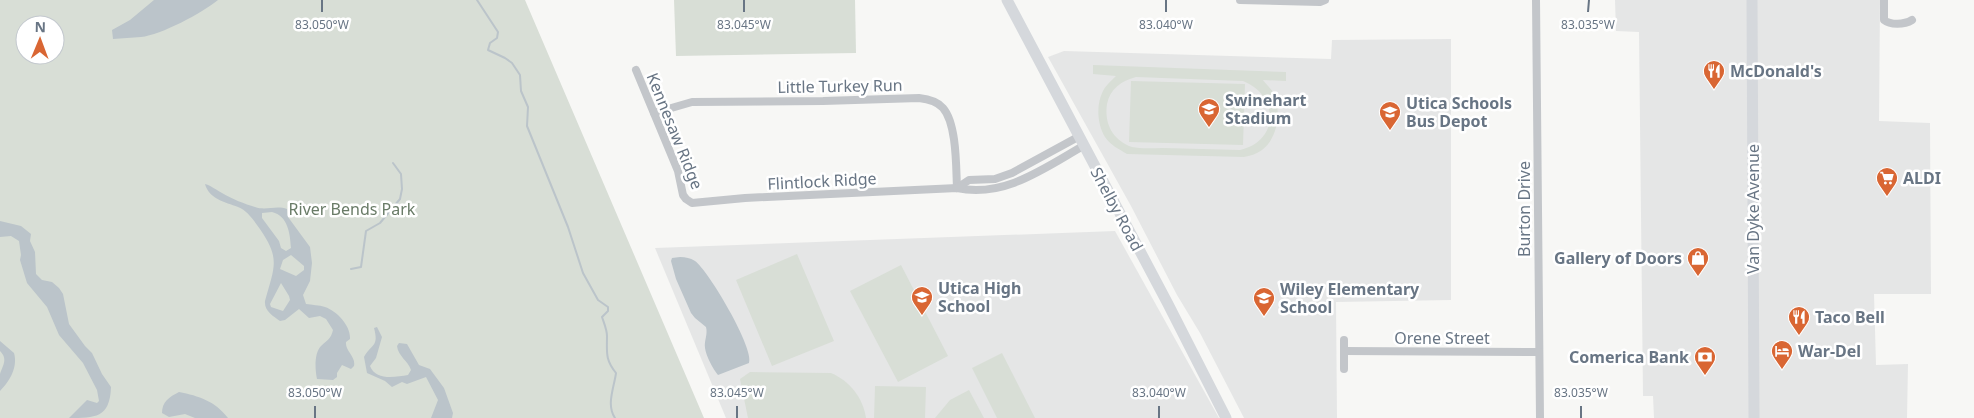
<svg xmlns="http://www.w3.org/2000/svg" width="1974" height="418" viewBox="0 0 1974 418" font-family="'Noto Sans',sans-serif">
<rect width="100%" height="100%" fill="#f7f7f5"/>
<g fill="#e5e6e6">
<path d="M1615,0H1880L1879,121L1930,123L1931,294H1874L1876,365L1908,364L1907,418H1654L1653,396H1643L1639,32L1616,31Z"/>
<path d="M1451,39V300L1336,302L1337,418H1244L1200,333L1177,295L1131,206L1048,57L1064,51L1331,59L1332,40Z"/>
<path d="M1115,231L1219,418H726L655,248Z"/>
</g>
<g fill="#d8ded6" fill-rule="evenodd">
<path d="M0,0H525L704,418H0ZM25,25H55V55H25Z"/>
<path d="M674,0H855L856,53L676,56Z"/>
<path d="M1093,65L1286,72V81L1263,80C1266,84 1270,88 1273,92C1282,110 1278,138 1262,150C1256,154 1250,156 1244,157L1127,154C1119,149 1110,145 1105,137C1097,124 1096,104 1103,91C1106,85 1112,80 1116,76L1093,74ZM1136,77L1243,81C1279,95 1280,141 1240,150C1214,149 1189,149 1163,148C1153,148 1141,149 1132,147C1113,140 1104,124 1107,104C1110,89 1121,81 1136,77Z"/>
<path d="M1131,81L1245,84L1243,145L1129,142Z"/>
<path d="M797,254L834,341L772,366L736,280Z"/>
<path d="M901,265L948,356L898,382L850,291Z"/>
<path d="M1002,353L1035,418H997L972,368Z"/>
<path d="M750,372L831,373C850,381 863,398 866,418H748L740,379Z"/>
<path d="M875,386L926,387L925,418H874Z"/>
<path d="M969,390L984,418H935L950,400Z"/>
</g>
<g fill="#bbc4ca" fill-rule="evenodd">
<path d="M154,0H218C202,13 161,35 141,37C132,38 122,38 113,39L112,30L130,20Z"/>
<path d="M205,184C212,186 216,190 222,193C232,199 245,204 255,207C266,211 276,205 287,209L288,217L310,247L312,263L310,281L303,295L306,304C312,305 319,305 325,307C337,311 351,326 350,339L346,342C345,351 356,356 354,366L351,369L342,365L337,373V377L333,380L317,379C315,370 314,353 321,346C327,340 331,339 333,330L326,319L320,316L309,318L299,309L285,320L280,321C273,316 264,311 265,301C275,265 281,258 257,225C252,218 246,210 238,207C225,202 209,199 205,184ZM272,212C288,216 290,233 291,248L286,251L281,248L279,241L262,218V213ZM291,255L304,266V270L296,276L280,269L283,260ZM281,283L289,296L290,300L283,311L271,307L270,304Z"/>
<path d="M0,221L21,226L31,234L30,241L35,252L36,274L42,280L52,282L59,288L63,294L69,324L85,346L92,353L102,374L111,387C110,418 95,418 69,418L87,400L97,403L99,401L97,390L83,363L59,335L47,307L27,283L20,260L21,255L19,241L11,236L0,237Z"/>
<path d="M680,257C686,257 690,258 695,261C708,270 755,349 749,363L718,375C713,369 706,356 705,348C704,340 708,335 706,327L695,318L691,313L676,279L671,261L672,258Z"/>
<path d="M377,327L382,337L376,358L370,366C376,381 395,377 408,375L411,370C408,361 398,356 397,346L399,343L407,344L419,365L430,369L444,388L453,413L452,418H431L438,400L426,377L407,384L402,382L392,387L385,381L367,373L364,357C372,343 379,347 374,328Z"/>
<path d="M0,341L14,353C18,367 10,381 0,391C0,385 0,379 0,374C3,365 8,359 0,351Z"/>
<path d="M179,392C199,396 215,401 228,418H195L185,414L169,417L162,413C162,402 169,397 179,392Z"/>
</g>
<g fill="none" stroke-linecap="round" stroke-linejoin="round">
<g stroke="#bbc4ca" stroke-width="2">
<path d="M477,0L498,32L497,38L490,43L488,50L505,58L512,63L520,75L521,91L528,107L527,126L568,227L583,273L598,300L608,307V311L602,317C604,323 607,330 607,336C607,353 605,359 616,373C614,388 606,405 615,418"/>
<path d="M351,269L361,267L366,231L380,223L400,199L402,189L401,174L393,163"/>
</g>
<g stroke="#c3c6ca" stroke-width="8">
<path d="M1240,0L1320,2L1325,0"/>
<path d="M1536,0L1540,418"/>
<path d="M1884,0V20C1890,25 1904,25 1912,20"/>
<path d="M636,70L678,171L683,195L686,199L692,203L745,198L957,188C1004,198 1043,169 1083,146"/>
<path d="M654,113L692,102L823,101L919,98C928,99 937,101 943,108C957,124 956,168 957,188"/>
<path d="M957,188L969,180L995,179L1012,173L1078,137"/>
<path d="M1344,351L1539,352"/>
<path d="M1344,369V340"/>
</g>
<g stroke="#d5d8dc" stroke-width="11">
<path d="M1007,0L1168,304L1226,418"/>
<path d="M1752,0L1754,418"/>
</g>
</g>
<path fill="none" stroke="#687584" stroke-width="2" d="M322,12V0M744,12V0M1166,12V0M1588,12L1589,0M315,418V406M737,418V406M1159,418V406M1581,418V406"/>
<defs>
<g id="restaurant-pin" transform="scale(1.125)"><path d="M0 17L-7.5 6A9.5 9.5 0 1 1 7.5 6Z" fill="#d96633" stroke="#fff"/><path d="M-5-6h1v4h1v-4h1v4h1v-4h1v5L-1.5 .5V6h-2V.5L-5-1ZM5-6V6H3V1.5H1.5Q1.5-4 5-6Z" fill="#fff"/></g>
<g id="school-pin" transform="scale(1.125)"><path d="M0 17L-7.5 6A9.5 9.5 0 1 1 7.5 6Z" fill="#d96633" stroke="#fff"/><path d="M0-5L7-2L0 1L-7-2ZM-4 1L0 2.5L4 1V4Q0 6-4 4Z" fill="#fff"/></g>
<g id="supermarket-pin" transform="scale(1.125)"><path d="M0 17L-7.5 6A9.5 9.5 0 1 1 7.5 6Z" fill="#d96633" stroke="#fff"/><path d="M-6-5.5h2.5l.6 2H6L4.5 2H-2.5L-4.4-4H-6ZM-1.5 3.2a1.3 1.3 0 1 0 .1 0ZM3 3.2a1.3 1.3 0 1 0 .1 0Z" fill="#fff"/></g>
<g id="shop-pin" transform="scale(1.125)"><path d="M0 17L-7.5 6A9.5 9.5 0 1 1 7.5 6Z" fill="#d96633" stroke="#fff"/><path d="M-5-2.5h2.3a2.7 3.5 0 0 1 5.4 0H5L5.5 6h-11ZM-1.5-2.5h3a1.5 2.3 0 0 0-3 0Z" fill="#fff"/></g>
<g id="hotel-pin" transform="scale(1.125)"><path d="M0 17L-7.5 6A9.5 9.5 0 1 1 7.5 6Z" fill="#d96633" stroke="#fff"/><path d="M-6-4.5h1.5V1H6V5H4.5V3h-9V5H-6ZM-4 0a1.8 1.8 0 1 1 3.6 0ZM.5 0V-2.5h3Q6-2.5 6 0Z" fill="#fff"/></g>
<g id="bank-pin" transform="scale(1.125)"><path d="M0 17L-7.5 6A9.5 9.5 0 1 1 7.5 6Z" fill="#d96633" stroke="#fff"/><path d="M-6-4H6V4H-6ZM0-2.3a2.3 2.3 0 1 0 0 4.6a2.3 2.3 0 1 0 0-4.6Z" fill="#fff"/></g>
</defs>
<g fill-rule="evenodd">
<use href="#restaurant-pin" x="1714" y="71"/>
<use href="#school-pin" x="1209" y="109"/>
<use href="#school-pin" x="1390" y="112"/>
<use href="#supermarket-pin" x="1887" y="178"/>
<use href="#shop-pin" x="1698" y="258"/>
<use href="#school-pin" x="922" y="297"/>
<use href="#school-pin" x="1264" y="298"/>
<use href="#restaurant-pin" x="1799" y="317"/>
<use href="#hotel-pin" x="1782" y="351"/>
<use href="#bank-pin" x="1705" y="357"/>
</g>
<g text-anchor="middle" stroke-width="5" stroke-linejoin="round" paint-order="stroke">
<g font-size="16" font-weight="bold" fill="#687584" stroke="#fff" text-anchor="start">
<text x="1730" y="77">McDonald's</text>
<text x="1225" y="106">Swinehart<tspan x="1225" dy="18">Stadium</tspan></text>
<text x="1406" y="109">Utica Schools<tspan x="1406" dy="18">Bus Depot</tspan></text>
<text x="1903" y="184">ALDI</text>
<text x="1682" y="264" text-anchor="end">Gallery of Doors</text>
<text x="938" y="294">Utica High<tspan x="938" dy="18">School</tspan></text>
<text x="1280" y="295">Wiley Elementary<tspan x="1280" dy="18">School</tspan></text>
<text x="1815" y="323">Taco Bell</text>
<text x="1798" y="357">War-Del</text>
<text x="1689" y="363" text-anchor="end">Comerica Bank</text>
</g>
<g font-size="16" fill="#687584" stroke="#fff">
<text transform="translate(840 86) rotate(-1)" y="6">Little Turkey Run</text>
<text transform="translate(675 131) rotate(68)" y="6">Kennesaw Ridge</text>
<text transform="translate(822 181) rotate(-3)" y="6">Flintlock Ridge</text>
<text transform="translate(1117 209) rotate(62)" y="6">Shelby Road</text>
<text transform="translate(1524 209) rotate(-90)" y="6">Burton Drive</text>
<text transform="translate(1753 209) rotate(-90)" y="6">Van Dyke Avenue</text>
<text x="1442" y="344">Orene Street</text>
</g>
<g font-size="16" fill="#697b67" stroke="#fff">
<text x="352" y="215">River Bends Park</text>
</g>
</g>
<g font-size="12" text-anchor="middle" fill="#687584" stroke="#fff" stroke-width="5" stroke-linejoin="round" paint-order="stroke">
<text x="322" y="29">83.050°W</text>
<text x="744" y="29">83.045°W</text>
<text x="1166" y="29">83.040°W</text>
<text x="1588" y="29">83.035°W</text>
<text x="315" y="397">83.050°W</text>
<text x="737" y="397">83.045°W</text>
<text x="1159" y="397">83.040°W</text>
<text x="1581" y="397">83.035°W</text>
</g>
<g transform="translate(40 40) rotate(1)"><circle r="24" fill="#ffffff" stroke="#c3c8ce"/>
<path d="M0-4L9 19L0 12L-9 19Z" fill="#d96633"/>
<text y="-8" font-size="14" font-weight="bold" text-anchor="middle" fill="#687584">N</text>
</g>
</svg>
